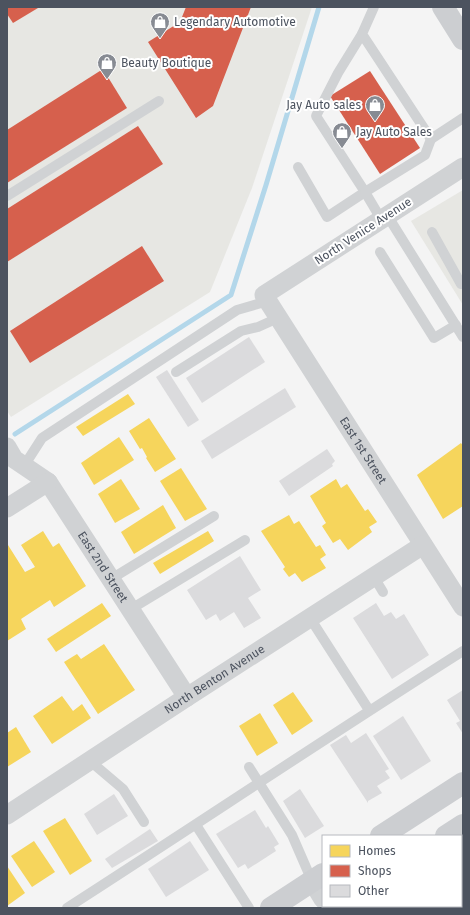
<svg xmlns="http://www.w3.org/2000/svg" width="470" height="915" viewBox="0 0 470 915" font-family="'Fira Sans',sans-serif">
<rect width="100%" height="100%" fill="#f4f4f4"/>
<g fill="#e7e7e3">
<path d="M7,7H312L252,188L210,292L11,417L7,411Z"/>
<path d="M463,190V305L411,221Z"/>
</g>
<g fill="#f6d55c">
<path d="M128,394L135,404L83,436L76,427Z"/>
<path d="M149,418L176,459L155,472L146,458L147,457L142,448L140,449L129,431Z"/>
<path d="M119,437L134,460L94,485L81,463Z"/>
<path d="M461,443L463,446V506L443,519L417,475Z"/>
<path d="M181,468L207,509L185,521L160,481Z"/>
<path d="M121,479L140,509L115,523L98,494Z"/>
<path d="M336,479L341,488L347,484L365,511L368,509L377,522L369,527L372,532L348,550L340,539L333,543L322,526L326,523L310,496Z"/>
<path d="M163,505L176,528L134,554L121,532Z"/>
<path d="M289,515L294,524L299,521L316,547L320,545L326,555L320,559L326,568L302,582L295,573L289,577L283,569L285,567L261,531Z"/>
<path d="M43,531L53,547L59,543L86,586L54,607L50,600L21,619L26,629L7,641V546L8,545L25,572L35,567L21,545Z"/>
<path d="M208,531L214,541L160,574L153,563Z"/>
<path d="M102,603L111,616L56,652L47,639Z"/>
<path d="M104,644L135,690L98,714L64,662L77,654L81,659Z"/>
<path d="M293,692L313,721L292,735L273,705Z"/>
<path d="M62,696L73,711L82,704L91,718L52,744L33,716Z"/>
<path d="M260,713L278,743L257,756L239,726Z"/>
<path d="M16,727L31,752L7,767V733Z"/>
<path d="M65,818L92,861L70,875L43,831Z"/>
<path d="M34,841L55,872L32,887L11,856Z"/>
<path d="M7,866L25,893L7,906Z"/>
<path d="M461,894L463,897V908H405L409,906H461Z"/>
</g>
<g fill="#d6604d">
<path d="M7,7H37L38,8L13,23L7,14Z"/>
<path d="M186,7H251L213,106L196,118L148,42L180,22Z"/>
<path d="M103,69L127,108L7,183V130Z"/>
<path d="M370,71L420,148L380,174L330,96Z"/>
<path d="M138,126L163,164L7,262V209Z"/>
<path d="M142,246L164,281L30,363L10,331Z"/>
</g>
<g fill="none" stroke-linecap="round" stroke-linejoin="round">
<path stroke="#b3d7ea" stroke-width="5" d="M15,434L231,295L266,185L319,7"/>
</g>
<g fill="#dbdbdd">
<path d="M249,337L265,362L202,403L186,378Z"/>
<path d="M167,370L199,420L188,427L156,377Z"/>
<path d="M285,388L296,407L212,459L201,441Z"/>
<path d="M327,449L335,461L332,464L333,466L289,496L279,481Z"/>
<path d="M240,556L261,590L248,598L261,618L244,628L234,612L220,621L216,614L206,620L187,590Z"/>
<path d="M376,603L384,616L391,612L396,619L404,614L429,655L392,679L353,618Z"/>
<path d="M463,690V734L456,723L460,721L447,700Z"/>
<path d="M403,716L431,761L401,780L373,736Z"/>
<path d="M366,733L389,769L385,771L390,778L377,786L382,793L368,801V803L330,745L346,735L351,743Z"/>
<path d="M300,789L324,826L305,838L283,801Z"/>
<path d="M114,794L128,816L97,835L84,814Z"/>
<path d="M255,810L266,828L268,826L279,844L274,847L276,851L248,869L245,864L238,868L216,834Z"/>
<path d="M150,829L158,841L112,868L105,859Z"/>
<path d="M190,841L209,870L166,897L148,869Z"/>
</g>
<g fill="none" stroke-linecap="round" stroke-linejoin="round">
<g stroke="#d0d2d4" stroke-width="10">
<path d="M374,7L362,34L431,139L463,118"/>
<path d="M298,167L327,217L365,192L316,116L338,73L362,34"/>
<path d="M7,196L159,101"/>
<path d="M387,215L463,337"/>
<path d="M381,219L365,192L425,155L431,139"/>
<path d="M432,232L461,284L463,283"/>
<path d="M380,252L434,338L456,325"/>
<path d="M176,372L241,331L258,327L278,318"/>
<path d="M24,466L42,438L237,310L268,301"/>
<path d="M374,577L383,592"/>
<path d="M111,579L214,516"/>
<path d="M131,609L245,540"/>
<path d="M310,618L369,710"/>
<path d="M90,761L123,789L144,822"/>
<path d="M249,767L292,835L312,881"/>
<path d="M196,825L249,908"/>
<path d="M461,847L463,849"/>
<path d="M67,908C199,823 330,735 463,651"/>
</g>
<g stroke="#d0d2d4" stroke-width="19">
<path id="s1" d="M463,167L264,295L463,607"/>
<path id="s2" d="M7,447L14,459L48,482L187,697"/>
<path d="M7,508L48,482"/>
<path id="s3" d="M7,815L187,697L423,545"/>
<path d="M312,881L323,899"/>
</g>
<g stroke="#ccced1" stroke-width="22">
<path d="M443,7L463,39"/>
<path d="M381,836L463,783"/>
<path d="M446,836L463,825"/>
<path d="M271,908L323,874"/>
<path d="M338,908L341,906"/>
</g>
</g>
<defs>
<g id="shop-pin" transform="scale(1)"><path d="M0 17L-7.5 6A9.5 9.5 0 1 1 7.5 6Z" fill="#878b93" stroke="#fff"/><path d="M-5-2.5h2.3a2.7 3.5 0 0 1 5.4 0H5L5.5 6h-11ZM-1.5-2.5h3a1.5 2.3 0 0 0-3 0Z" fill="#fff"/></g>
</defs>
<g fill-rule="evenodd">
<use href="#shop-pin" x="160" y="22"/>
<use href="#shop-pin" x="107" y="63"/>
<use href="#shop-pin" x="375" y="105"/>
<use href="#shop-pin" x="342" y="132"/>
</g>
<g text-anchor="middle" stroke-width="4" stroke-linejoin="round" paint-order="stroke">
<g font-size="12" fill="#4c535f" stroke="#fff" text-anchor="start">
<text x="174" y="26">Legendary Automotive</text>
<text x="121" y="67">Beauty Boutique</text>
<text x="361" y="109" text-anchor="end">Jay Auto sales</text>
<text x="356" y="136">Jay Auto Sales</text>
</g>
<g font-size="12" fill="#4c535f" stroke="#fff">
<text transform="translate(363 231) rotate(-33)" y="4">North Venice Avenue</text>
<text dy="4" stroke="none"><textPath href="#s1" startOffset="421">East 1st Street</textPath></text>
<text dy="4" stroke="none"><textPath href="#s2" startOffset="156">East 2nd Street</textPath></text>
<text dy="4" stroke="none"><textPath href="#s3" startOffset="248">North Benton Avenue</textPath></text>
</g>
</g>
<rect width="470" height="915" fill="none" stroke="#4c535f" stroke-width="16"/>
<rect x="322" y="835" width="140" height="72" fill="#ffffff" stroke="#b7babf"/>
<rect x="330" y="845" width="20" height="12" fill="#f6d55c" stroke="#b7babf"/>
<text x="358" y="855" font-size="12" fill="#4c535f">Homes</text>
<rect x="330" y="865" width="20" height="12" fill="#d6604d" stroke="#b7babf"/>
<text x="358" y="875" font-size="12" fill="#4c535f">Shops</text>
<rect x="330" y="885" width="20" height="12" fill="#dbdbdd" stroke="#b7babf"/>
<text x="358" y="895" font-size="12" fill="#4c535f">Other</text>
</svg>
